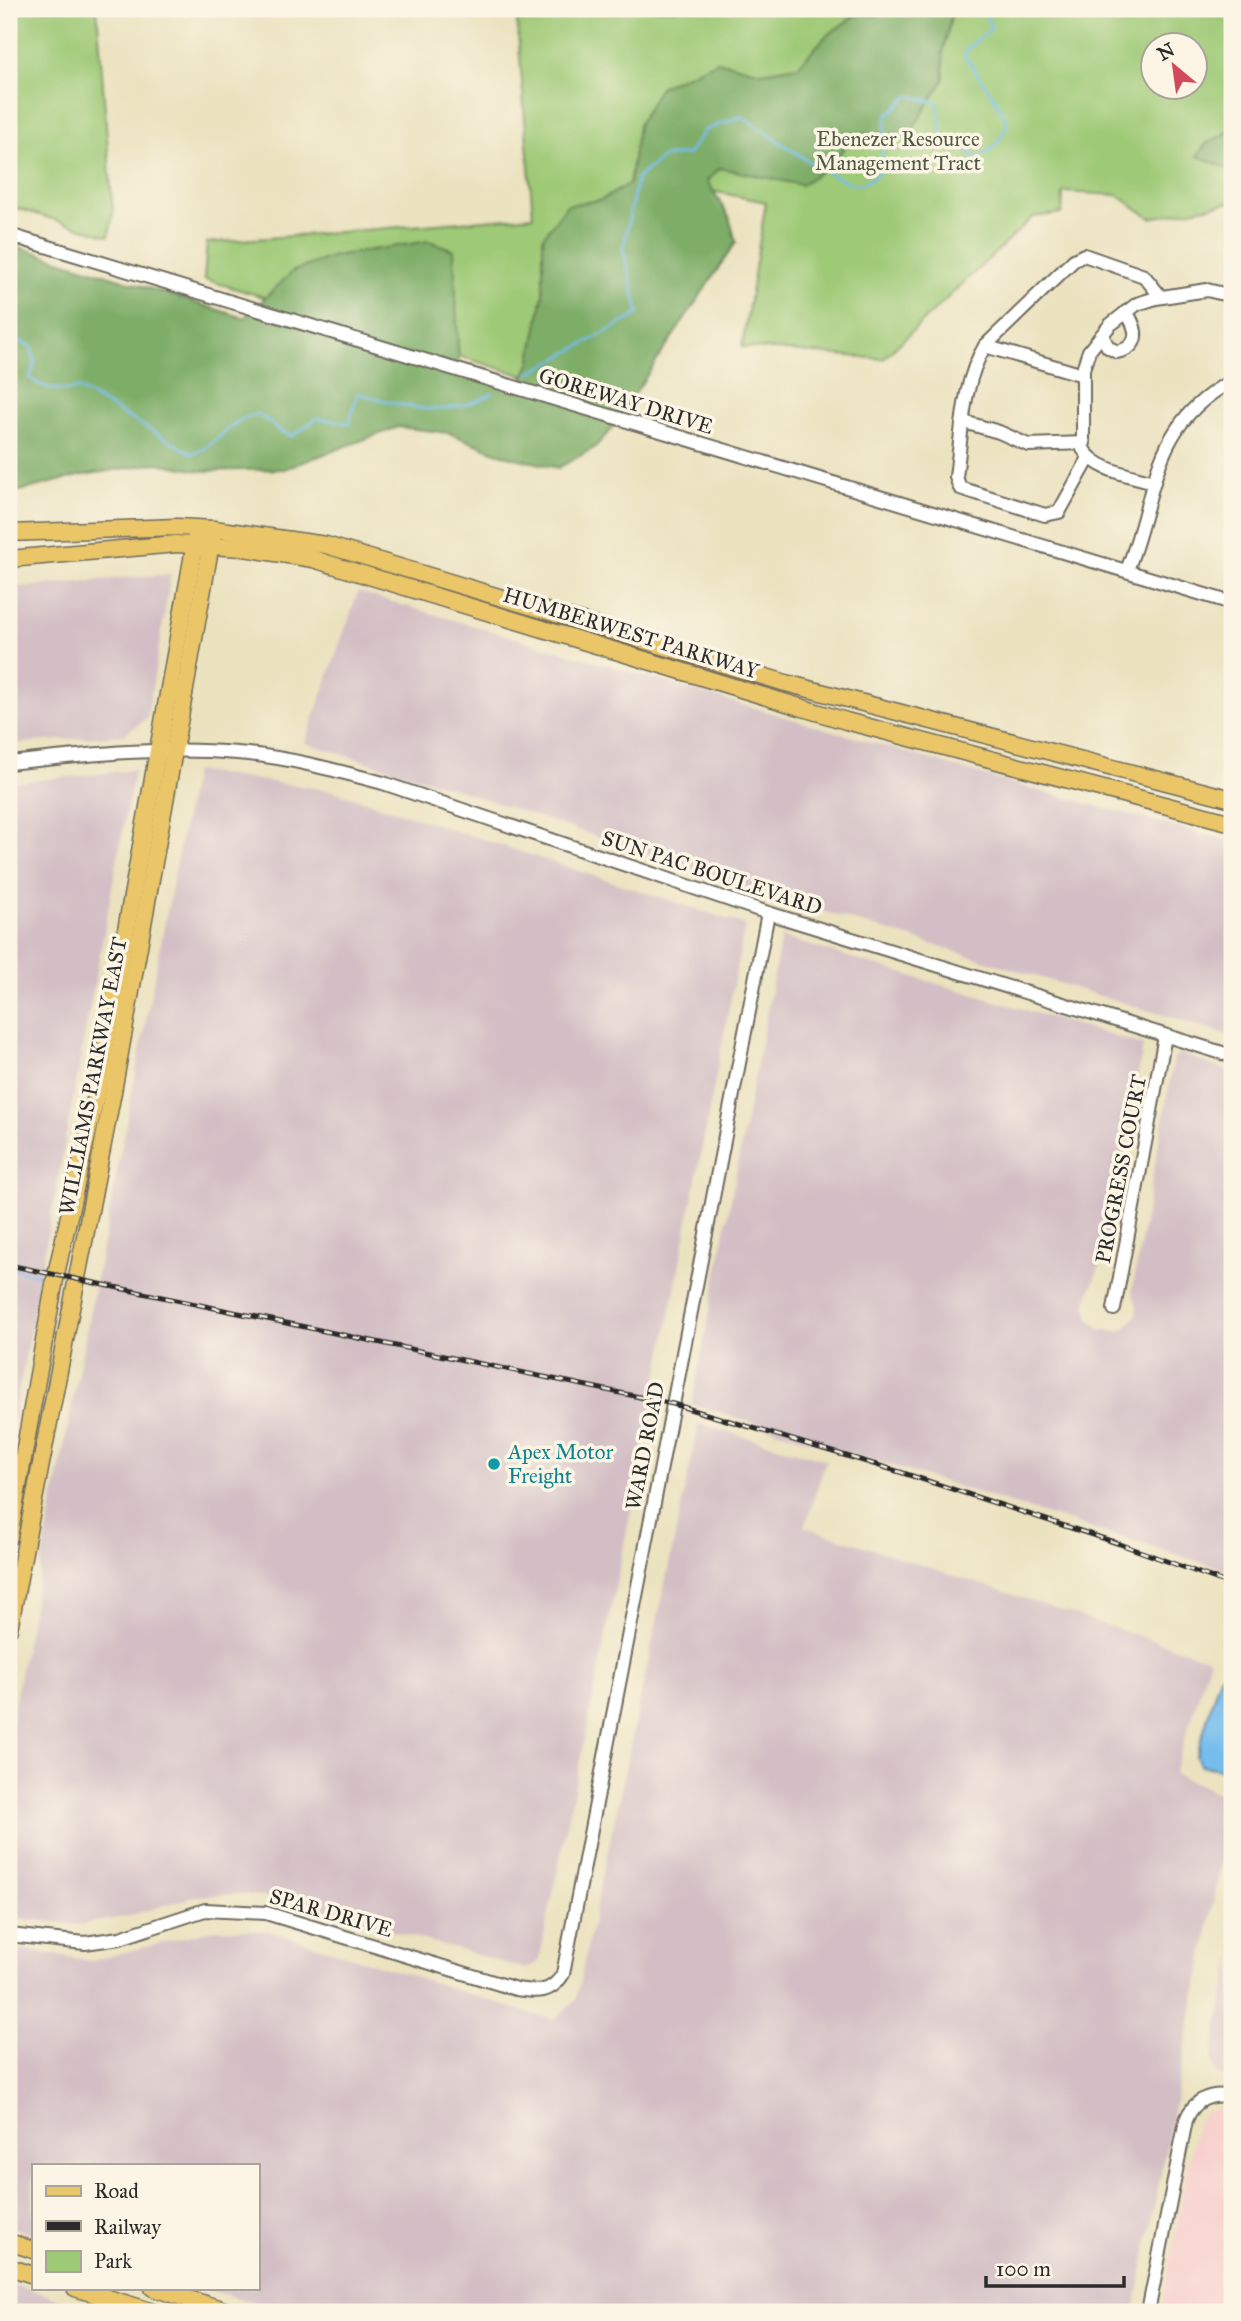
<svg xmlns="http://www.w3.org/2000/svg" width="1241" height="2321" viewBox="0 0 1241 2321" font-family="'IM FELL Great Primer',serif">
<rect width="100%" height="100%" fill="#fcf5e5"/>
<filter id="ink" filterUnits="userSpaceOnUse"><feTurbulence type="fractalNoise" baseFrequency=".0143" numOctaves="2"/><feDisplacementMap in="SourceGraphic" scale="14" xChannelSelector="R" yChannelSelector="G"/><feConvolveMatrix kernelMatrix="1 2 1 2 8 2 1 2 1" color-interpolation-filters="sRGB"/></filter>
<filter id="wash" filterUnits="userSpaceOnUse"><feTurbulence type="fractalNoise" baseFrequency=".00686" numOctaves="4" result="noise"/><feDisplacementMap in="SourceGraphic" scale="28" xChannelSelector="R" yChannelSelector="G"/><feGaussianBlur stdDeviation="1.57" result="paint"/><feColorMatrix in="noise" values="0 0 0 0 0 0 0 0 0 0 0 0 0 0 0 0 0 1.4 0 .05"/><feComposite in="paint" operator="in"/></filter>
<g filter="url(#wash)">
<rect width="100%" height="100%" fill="#ebe2bf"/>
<path fill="#f7d0ce" d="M1220,2107L1232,2110V2312H1160L1196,2124L1205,2112Z"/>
<g fill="#d2bec4">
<path d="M171,574L147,718L124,735L9,744V588Z"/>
<path d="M358,592L1017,785L1232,842V1036L770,895L450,787L305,743Z"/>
<path d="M134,770L9,1443V783Z"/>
<path d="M194,771L334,791L745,925L650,1418L539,1961L526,1969L288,1901L244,1894L195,1896L128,1916L79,1925L9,1917V1731Z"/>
<path d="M781,937L1143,1045L1109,1243L1086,1302L1089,1319L1101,1330L1118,1331L1126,1328L1136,1315L1137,1306L1132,1291L1174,1058L1180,1054L1232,1072V1572L692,1404Z"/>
<path d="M699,1424L826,1460L805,1527L1210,1659L1174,1774L1232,1799V1807L1134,2312H289L201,2288H257V2165H33V2234L9,2227V1947L91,1961L216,1929L269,1931L536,2015L554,2019L576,2000Z"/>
<path d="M1232,1956V2080L1216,2074L1212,2057Z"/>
<path d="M9,2283L44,2294L97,2312H9Z"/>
</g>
<g fill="#9ec976" stroke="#647a50" stroke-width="2" fill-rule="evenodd">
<path d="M9,9H97L113,213L109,236L9,206Z"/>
<path d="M516,9H1232V202L1151,218L1117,195L1063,192L1062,213L1033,217L883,359L742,347L766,202L677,184L631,408L204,279L207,243L533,216ZM1154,46H1196V88H1154Z"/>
</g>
<g fill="#7ead67" stroke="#546c49" stroke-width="2">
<path d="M883,9H953L943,51L944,79L909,135L855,133L834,162L801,185L720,168L707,181L729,217L736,242L609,432L594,448L558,468L503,455L449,433L398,427L284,469L200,471L157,463L78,476L16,492L9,490V244L244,318L293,271L334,256L429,241L454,250L459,367L518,389L530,364L543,295V237L567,205L601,200L629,184L638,125L660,87L718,61L761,72L798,66L826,36L857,14L879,15Z"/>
<path d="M1232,130V170L1197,156L1206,144Z"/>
</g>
<path fill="#74bded" stroke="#50748c" stroke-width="2" d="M1225,1668L1232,1670V1766L1224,1770L1200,1765L1196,1757C1202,1741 1218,1673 1225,1668Z"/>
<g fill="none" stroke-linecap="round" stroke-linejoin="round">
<g stroke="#74bded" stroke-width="2.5">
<path d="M9,317L18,341L31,346L35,363L30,378C44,390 61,391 79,389L193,454C223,442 226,421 258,414L282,432L293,436L317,418L349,423L358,393C410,408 443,420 493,393"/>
<path d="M528,374L639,314L623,249L637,178L663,157L688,154L705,130L742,116C763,130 836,184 857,184C867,184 873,177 880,171L887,115L909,96L937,102L943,138L979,158L996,145L1008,124L995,99L965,56L966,50L991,29L984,9"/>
<path d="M9,1268L40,1275"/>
</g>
</g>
</g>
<g filter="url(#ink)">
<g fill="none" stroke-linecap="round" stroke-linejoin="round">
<g stroke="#6e6b5f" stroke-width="16">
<g id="minor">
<path d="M9,235L1232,603"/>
<path d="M1232,277V290"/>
<path d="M1102,335L1108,347L1117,352C1140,347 1139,330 1126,312"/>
<path d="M985,346L1074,260L1084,255L1144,276L1161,297"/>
<path d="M1083,375L985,346C962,383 962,434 956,477L960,488L1045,515L1059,512L1089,458"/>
<path d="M964,422L999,432L1028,445L1084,443"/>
<path d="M1154,482C1130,475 1097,471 1083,449V369L1089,351L1110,325L1137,304L1156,298L1207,290L1232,296"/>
<path d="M1127,570C1158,493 1149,425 1232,381"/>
<path d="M9,763C84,755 161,746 237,753C287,757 335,770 383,783L768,913L1232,1056"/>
<path d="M1114,1309L1165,1036"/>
<path d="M9,1935L85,1943L120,1938L205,1910L266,1913L516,1989C537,1992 551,1994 563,1974L768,913"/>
<path d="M1148,2312L1186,2120C1194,2099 1212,2092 1232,2097"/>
</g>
</g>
<g stroke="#6e6b5f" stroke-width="19">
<g id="major">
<path d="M9,533L177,527L214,529L326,545L786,683L1232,799"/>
<path d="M9,559L176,544L244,548L313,559L846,721L1232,823"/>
<path d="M9,1537L56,1274L98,1087L196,537"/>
<path d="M9,1629L113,1092L212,538"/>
<path d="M9,2242L33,2250"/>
<path d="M9,2267L33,2275"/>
<path d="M75,2288L154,2312"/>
<path d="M153,2288L231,2312"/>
</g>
</g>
<use href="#minor" stroke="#fff" stroke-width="12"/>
<use href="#major" stroke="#eac669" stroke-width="16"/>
<g stroke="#2b2b2b" stroke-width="5">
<path id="rail" d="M9,1265L673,1404L900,1472L1120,1544L1232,1585"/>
</g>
<use href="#rail" stroke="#fcf5e5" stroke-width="2.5" stroke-dasharray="8" stroke-linecap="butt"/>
</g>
</g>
<circle fill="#0f9aa8" stroke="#fcf5e5" stroke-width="2.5" cx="494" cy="1464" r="7"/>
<g text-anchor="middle" stroke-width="7" stroke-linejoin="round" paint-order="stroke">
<g font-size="21" fill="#4e5a42" stroke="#fcf5e5">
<text x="898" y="146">Ebenezer Resource<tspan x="898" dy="24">Management Tract</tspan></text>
</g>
<g font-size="21" fill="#2b2b2b" stroke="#fcf5e5">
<text transform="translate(626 401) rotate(17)" y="7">GOREWAY DRIVE</text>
<text transform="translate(631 633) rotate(17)" y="7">HUMBERWEST PARKWAY</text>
<text transform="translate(712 873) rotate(18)" y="7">SUN PAC BOULEVARD</text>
<text transform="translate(93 1076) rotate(-79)" y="7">WILLIAMS PARKWAY EAST</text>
<text transform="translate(1121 1169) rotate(-79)" y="7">PROGRESS COURT</text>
<text transform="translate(645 1446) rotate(-79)" y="7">WARD ROAD</text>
<text transform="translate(331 1913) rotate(16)" y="7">SPAR DRIVE</text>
</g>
<g font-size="21" fill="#0d838f" stroke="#fcf5e5" text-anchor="start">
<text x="508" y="1459">Apex Motor<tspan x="508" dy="24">Freight</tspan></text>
</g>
</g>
<rect width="1241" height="2321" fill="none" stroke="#fcf5e5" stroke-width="35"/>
<rect x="32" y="2164" width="228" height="126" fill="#fcf5e5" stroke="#a8a49b" stroke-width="2"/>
<rect x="46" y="2186" width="35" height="10" fill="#eac669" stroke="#a8a49b" stroke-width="2"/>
<text x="94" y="2198" font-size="21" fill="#2b2b2b">Road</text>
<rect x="46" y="2221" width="35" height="10" fill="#2b2b2b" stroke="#a8a49b" stroke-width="2"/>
<text x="94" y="2234" font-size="21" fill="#2b2b2b">Railway</text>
<rect x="46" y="2251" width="35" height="21" fill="#9ec976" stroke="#a8a49b" stroke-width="2"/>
<text x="94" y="2268" font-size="21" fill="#2b2b2b">Park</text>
<g transform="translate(1174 66) rotate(331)"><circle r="33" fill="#fcf5e5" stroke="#a8a49b" stroke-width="2"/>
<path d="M0-5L12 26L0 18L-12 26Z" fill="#d1495b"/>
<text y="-10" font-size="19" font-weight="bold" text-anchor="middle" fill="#2b2b2b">N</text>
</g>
<path d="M986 2276v10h138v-10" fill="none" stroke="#2b2b2b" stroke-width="3.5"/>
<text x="996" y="2276" font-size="21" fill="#2b2b2b" stroke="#fcf5e5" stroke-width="5" paint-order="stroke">100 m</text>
</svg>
